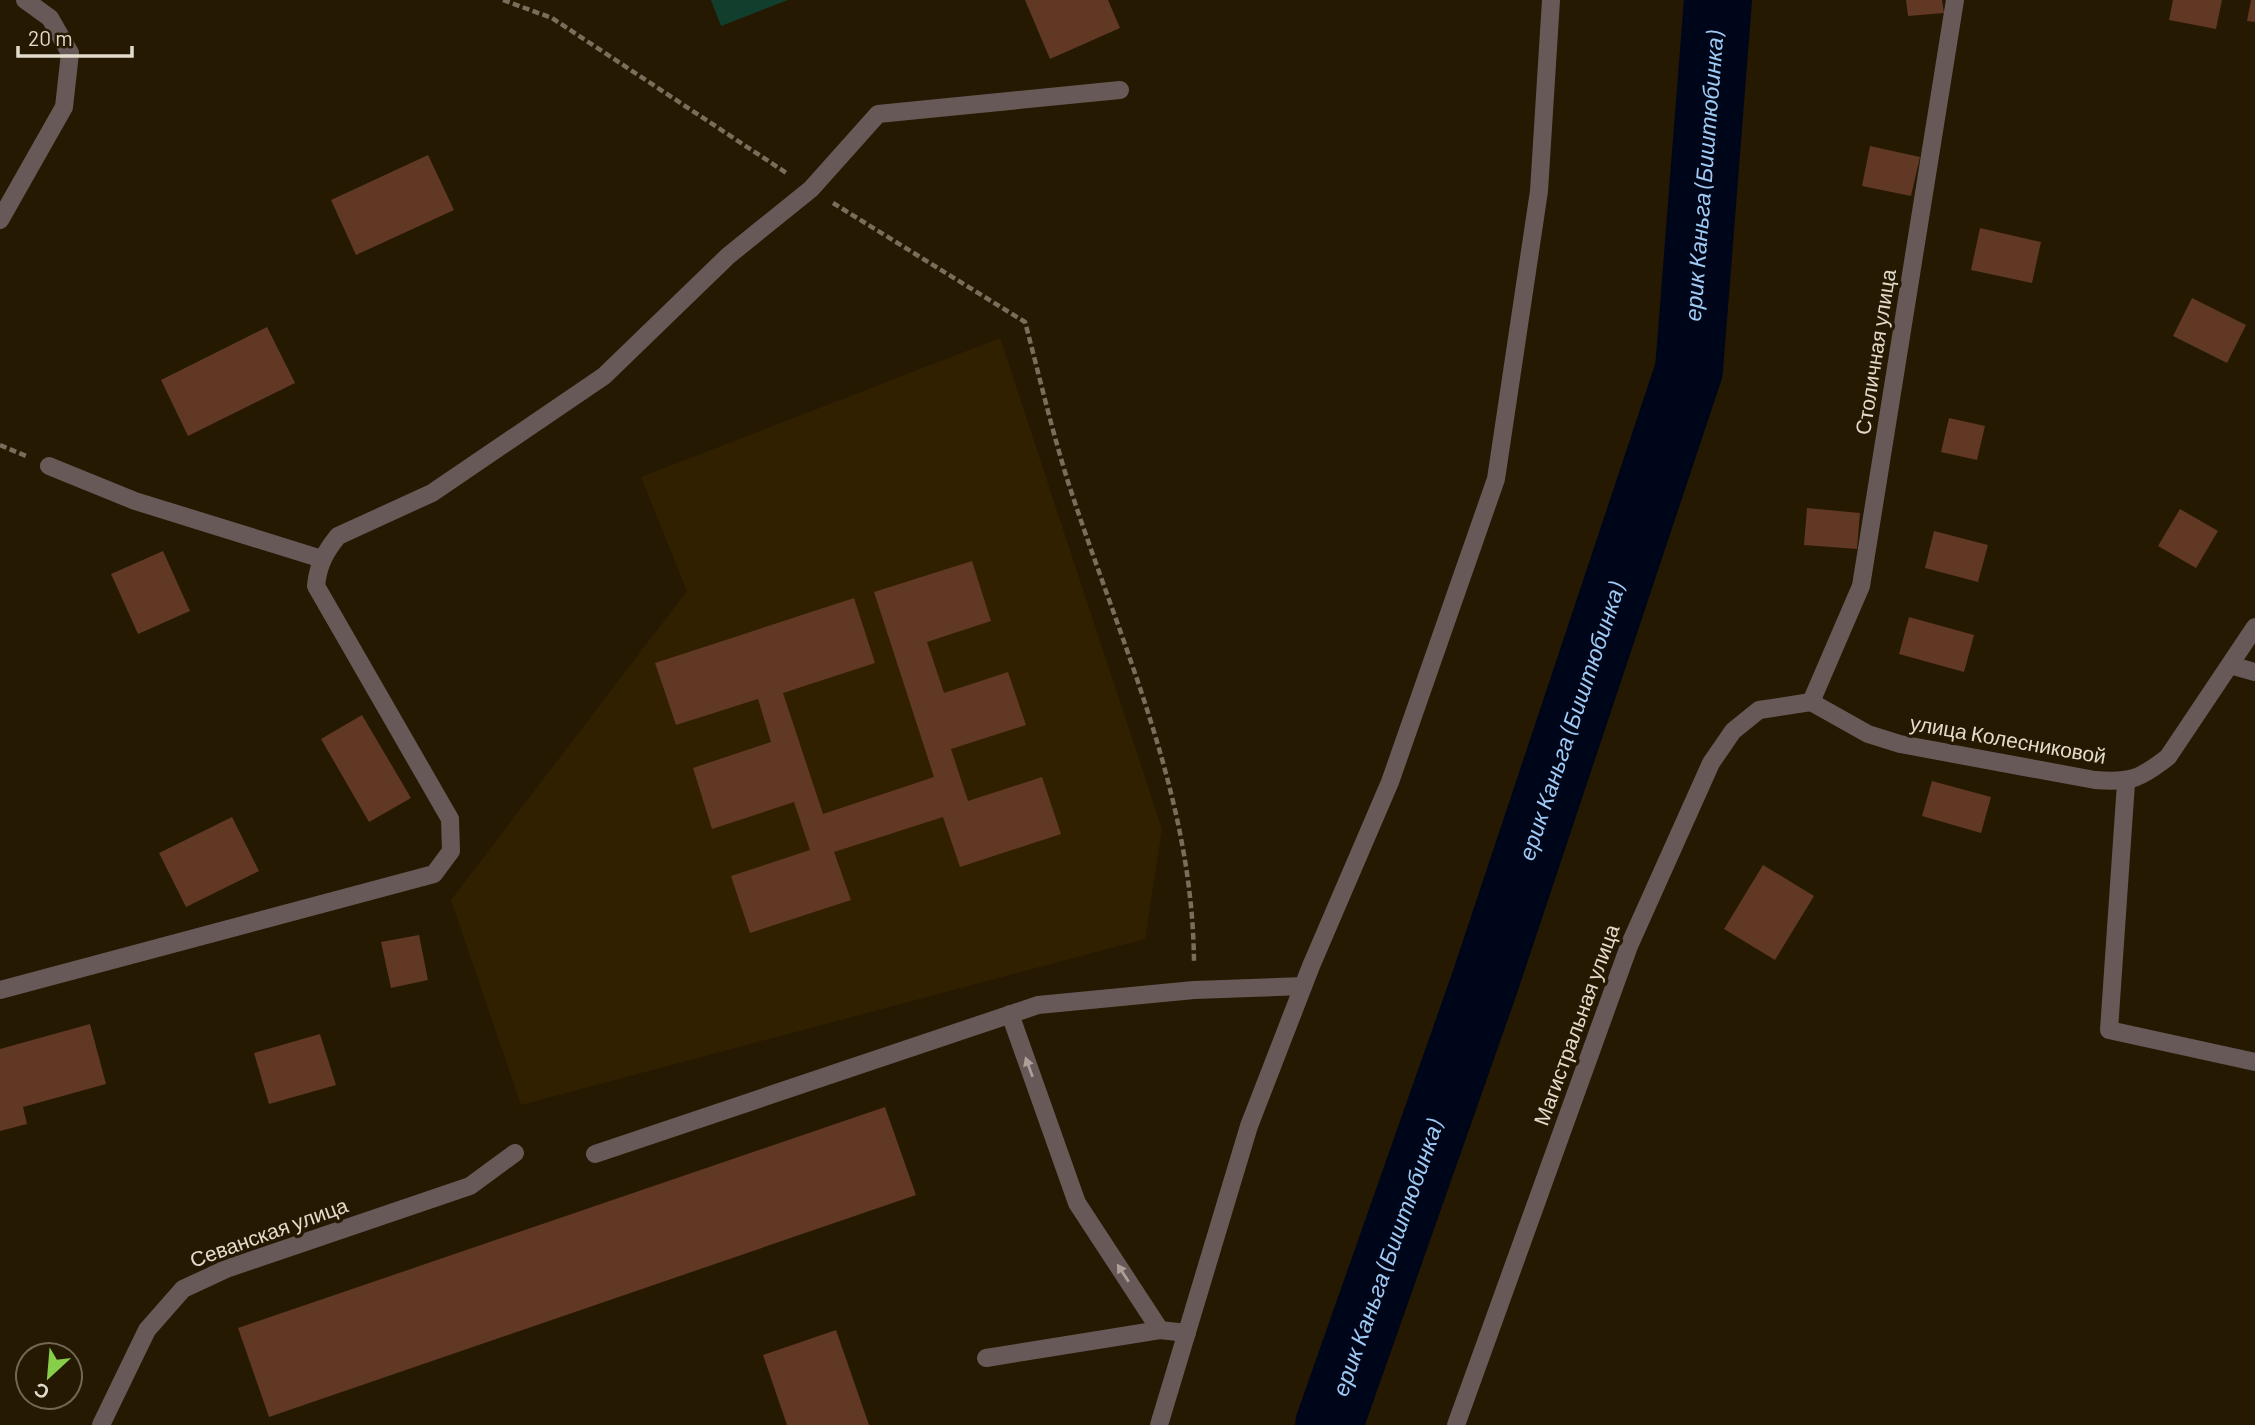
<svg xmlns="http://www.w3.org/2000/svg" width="2255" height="1425" viewBox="0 0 2255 1425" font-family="Barlow,sans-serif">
<rect width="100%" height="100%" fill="#261902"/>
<path fill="#302000" d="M1000,338L1162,829L1145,939L521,1105L451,900L687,591L641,477Z"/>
<path fill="#123f2d" d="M711,0H788L721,26Z"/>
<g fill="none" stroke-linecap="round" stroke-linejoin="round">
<path stroke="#000619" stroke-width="68" id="s1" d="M1329,1425L1485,982L1689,370L1718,0"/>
</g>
<g fill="#603824">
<path d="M1025,0H1108L1120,28L1050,59Z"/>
<path d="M1906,0H1942L1944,13L1908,16Z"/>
<path d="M2173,0H2222L2216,29L2169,20Z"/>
<path d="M2251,0H2255V22L2247,21Z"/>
<path d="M1870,146L1920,157L1911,196L1862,186Z"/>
<path d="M428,155L454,210L356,255L331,200Z"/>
<path d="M1980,228L2041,242L2032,283L1971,270Z"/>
<path d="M2192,298L2246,325L2227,363L2173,336Z"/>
<path d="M267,327L295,383L188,436L161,380Z"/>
<path d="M1949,418L1985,426L1977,460L1941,452Z"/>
<path d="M1807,508L1860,513L1857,549L1804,545Z"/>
<path d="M2180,509L2218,531L2196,568L2158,546Z"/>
<path d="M1934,531L1988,545L1978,582L1925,568Z"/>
<path d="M163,551L190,611L138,634L111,574Z"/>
<path d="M972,561L991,621L927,642L944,693L1008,672L1026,725L951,749L968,801L1042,777L1061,834L960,867L943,817L834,852L851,900L750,933L731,876L810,850L794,802L712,829L693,768L771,742L758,699L676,725L655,663L854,598L875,663L783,693L823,814L934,777L874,592Z"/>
<path d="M1909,617L1974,635L1964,672L1899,654Z"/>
<path d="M362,715L411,798L369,822L321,739Z"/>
<path d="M1932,781L1991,797L1981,833L1922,816Z"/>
<path d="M232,817L259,871L186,907L159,853Z"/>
<path d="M1763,865L1814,896L1775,960L1724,929Z"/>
<path d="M419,935L428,980L391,988L381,942Z"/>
<path d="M90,1024L106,1084L23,1107L27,1124L0,1131V1049Z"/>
<path d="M320,1034L336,1085L269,1104L254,1053Z"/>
<path d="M885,1107L916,1195L269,1417L238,1328Z"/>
<path d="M836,1330L869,1425H787L763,1355Z"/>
</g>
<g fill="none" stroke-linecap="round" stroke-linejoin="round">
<g stroke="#796e5b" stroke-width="4.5" stroke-dasharray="7 3.5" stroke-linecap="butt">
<path d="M503,0L552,18L788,174"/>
<path d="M833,203L1025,322C1040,378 1053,436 1071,491C1122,646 1193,797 1194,963"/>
<path d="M0,445L26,456"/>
</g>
<g stroke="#685959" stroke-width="18">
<path d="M0,220L64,107L70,53L50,18L25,0"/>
<path d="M49,466L135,501L322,559"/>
<path d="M2230,665L2255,672"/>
<path d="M1811,702L1861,586L1955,0"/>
<path d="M1811,702L1868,734L1900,744L2095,780C2130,783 2140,779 2168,757L2255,627"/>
<path d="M2126,783L2109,1030L2255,1062"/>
<path d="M0,990L434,874L451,851L450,819L316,586C318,565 325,552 338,536L432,493L604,376L728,256L811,189L878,114L1120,90"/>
<path d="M1010,1014L1077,1203L1160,1330"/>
<path d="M595,1154L1038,1005L1194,990L1303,986"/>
<path d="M986,1358L1160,1330L1187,1333"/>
<path d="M101,1425L147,1330L183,1289L226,1269L470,1186L515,1153"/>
<path d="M1159,1425L1249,1126L1311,966L1390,782L1496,479L1539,191L1551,0"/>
<path d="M1456,1425L1629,946L1711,763L1733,731L1759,710L1811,702"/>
</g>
</g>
<defs><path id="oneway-solid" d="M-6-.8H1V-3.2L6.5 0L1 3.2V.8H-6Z" transform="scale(1.75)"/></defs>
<g fill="#aca098">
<use href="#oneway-solid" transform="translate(1029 1067) rotate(-110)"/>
<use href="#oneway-solid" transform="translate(1123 1273) rotate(-123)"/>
</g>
<g text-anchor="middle" stroke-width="7" stroke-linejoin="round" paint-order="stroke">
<g font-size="21" fill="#e3dbcc" stroke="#261902">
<text transform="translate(1876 352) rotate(-81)" y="7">Столичная улица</text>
<text transform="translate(2008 740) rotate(10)" y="7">улица Колесниковой</text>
<text transform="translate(1577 1025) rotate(-70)" y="7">Магистральная улица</text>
<text transform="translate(269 1233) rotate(-20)" y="7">Севанская улица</text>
</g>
<g font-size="23" font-style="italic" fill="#9ecaf4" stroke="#261902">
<text dy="8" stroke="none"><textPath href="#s1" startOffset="1309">ерик Каньга (Биштюбинка)</textPath></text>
<text dy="8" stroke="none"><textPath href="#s1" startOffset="744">ерик Каньга (Биштюбинка)</textPath></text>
<text dy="8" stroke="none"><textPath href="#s1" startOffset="177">ерик Каньга (Биштюбинка)</textPath></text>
</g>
</g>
<g transform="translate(49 1376) rotate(206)"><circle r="33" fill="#261902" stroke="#726753" stroke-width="2"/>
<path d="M0-5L12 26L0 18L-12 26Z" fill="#87cf4a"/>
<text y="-10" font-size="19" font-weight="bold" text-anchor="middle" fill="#e3dbcc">С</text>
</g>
<path d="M18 46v10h114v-10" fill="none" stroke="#e3dbcc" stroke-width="3.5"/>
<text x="28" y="46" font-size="21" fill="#e3dbcc" stroke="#261902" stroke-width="5" paint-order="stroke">20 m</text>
</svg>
